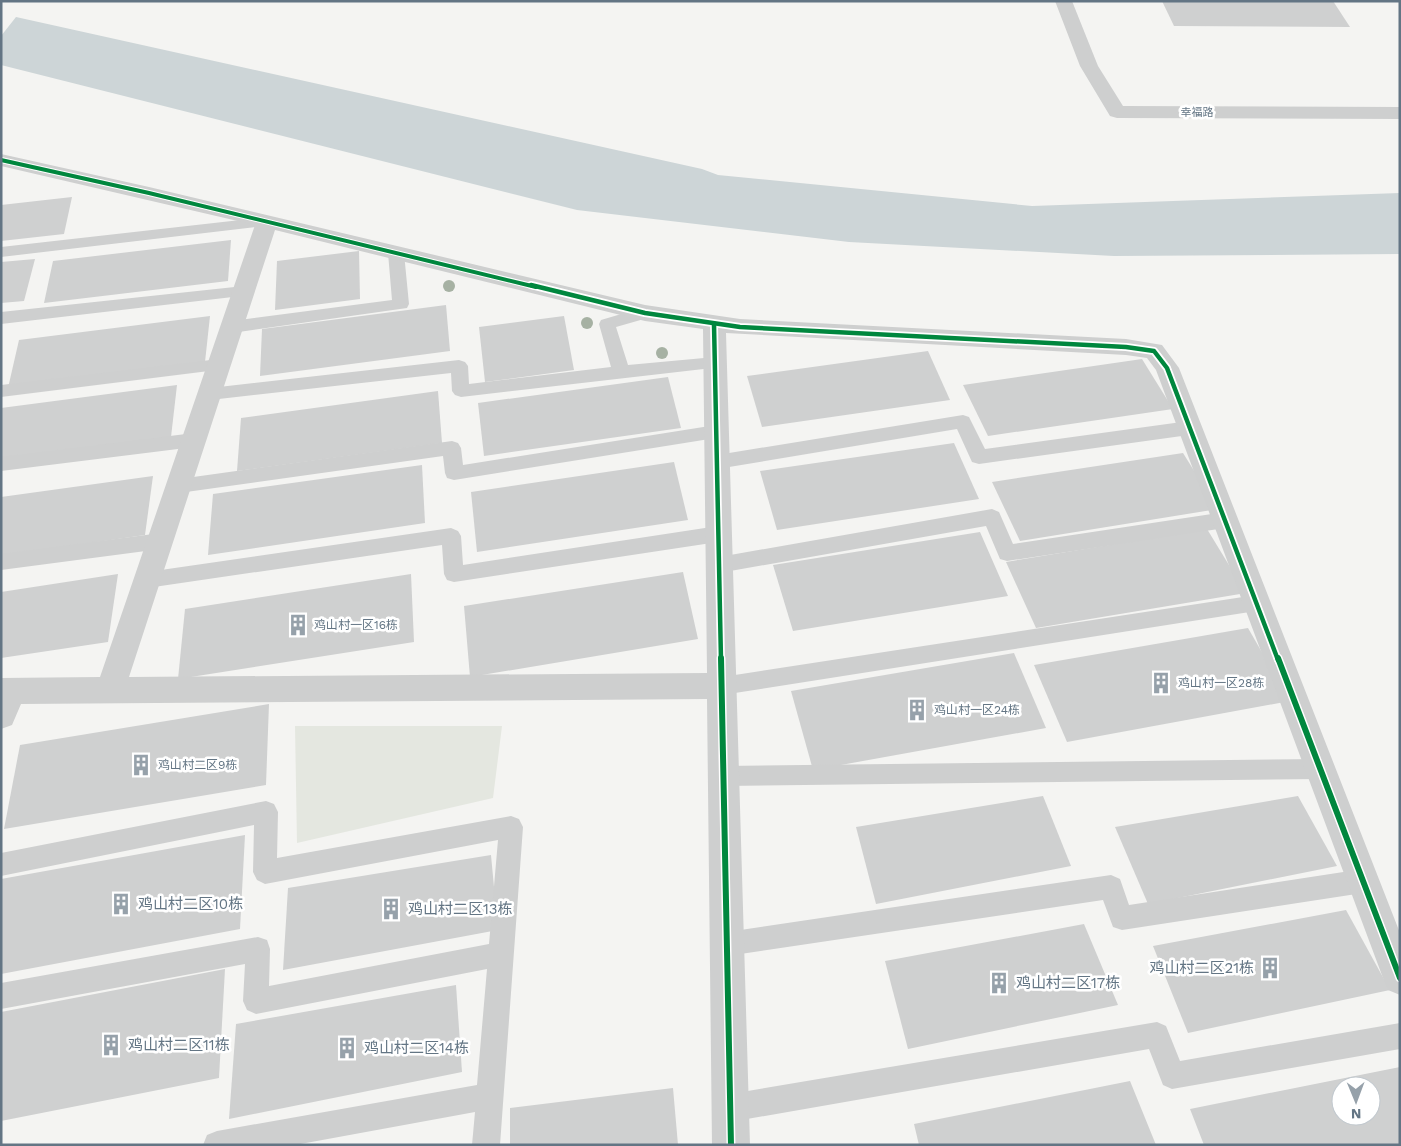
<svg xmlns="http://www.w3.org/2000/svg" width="1401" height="1146" viewBox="0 0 1401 1146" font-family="'Work Sans','Noto Sans SC',sans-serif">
<rect width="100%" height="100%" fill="#f4f4f2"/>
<path fill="#e4e7e0" d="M295,726H502L493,798L297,843Z"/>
<path fill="#cdd5d7" d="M16,17L702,169L718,175L1032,206L1400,193V254L1114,256L849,242L577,210L1,65V36Z"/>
<g fill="#cfd0d0" fill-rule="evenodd">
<path d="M1162,1H1333L1350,27L1174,26Z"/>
<path d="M72,197L64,234L1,241V205Z"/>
<path d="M231,240L228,281L44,303L53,261Z"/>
<path d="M359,251L360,299L275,310L277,261Z"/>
<path d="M35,259L24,301L1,303V262Z"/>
<path d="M446,305L450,351L260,376L262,329Z"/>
<path d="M210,316L205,362L8,388L19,340Z"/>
<path d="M564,316L574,370L485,382L479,327Z"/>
<path d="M928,351L950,400L762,427L747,376Z"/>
<path d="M1142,359L1173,409L988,436L963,385Z"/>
<path d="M668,377L681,428L484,456L478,403Z"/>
<path d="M177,385L171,437L1,460V408Z"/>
<path d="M438,391L442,443L237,471L241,418Z"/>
<path d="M954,443L979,499L777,530L760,471Z"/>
<path d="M1183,453L1218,509L1020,541L992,482Z"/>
<path d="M674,462L688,520L477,552L471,492Z"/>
<path d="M422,465L425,523L208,555L213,494Z"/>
<path d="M153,476L145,535L1,556V497Z"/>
<path d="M1207,529L1246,593L1036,628L1006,562Z"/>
<path d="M980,532L1008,596L793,631L773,565Z"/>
<path d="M683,572L698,639L470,677L464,606Z"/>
<path d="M118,574L108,642L1,658V592Z"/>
<path d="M411,574L414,642L178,679L185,609Z"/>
<path d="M1248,628L1290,701L1067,742L1034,665Z"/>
<path d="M1014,653L1046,728L813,770L791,691Z"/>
<path d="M269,704L266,785L4,829L20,745Z"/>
<path d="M1043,796L1071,866L876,904L856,827Z"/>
<path d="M1298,796L1337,866L1148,904L1115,827Z"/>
<path d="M245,835L240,929L1,974V879Z"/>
<path d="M491,855L498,930L283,970L288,888Z"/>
<path d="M1346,910L1390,990L1188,1033L1153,946Z"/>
<path d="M1084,924L1118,1005L908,1049L885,961Z"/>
<path d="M225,969L219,1078L1,1121V1012Z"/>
<path d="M456,985L462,1072L229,1119L236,1024Z"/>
<path d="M1400,1067V1145H1204L1190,1109ZM1341,1086H1371V1116H1341Z"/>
<path d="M1130,1081L1156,1145H919L914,1124Z"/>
<path d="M673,1088L678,1145H510V1108Z"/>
</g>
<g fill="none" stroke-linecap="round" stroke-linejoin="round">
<g fill="#cecfcf" fill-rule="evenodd">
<path d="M267,217L272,219L275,222L272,225L1,257V247Z"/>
<path d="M396,248L402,249L404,253L409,304L407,308L232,333L226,331L224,327L226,323L232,321L392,300L388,253L390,249Z"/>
<path d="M244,286L250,287L252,291L250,295L1,324V312Z"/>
<path d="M645,307L651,309L653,313L651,317L616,327L628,365L715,357L721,359L724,363L721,367L461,397L455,395L452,391L451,373L210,400L204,398L201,394L204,390L210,388L459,360L465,362L468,366L469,384L611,367L599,324L601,320Z"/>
<path d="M219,359L225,361L228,365L225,369L1,397V385Z"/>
<path d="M963,415L969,417L985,449L1189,421L1195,423L1198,428L1195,433L1189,435L979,464L972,462L957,429L717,469L710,467L708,462L710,457L717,455Z"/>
<path d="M716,425L722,427L725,432L722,437L454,480L447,478L445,473L443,456L179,493L172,491L170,486L172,481L179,479L452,441L458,443L461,448L463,465Z"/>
<path d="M194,433L200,435L203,440L200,445L194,447L1,471V457Z"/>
<path d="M992,509L999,512L1013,544L1225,512L1232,515L1235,520L1232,525L1225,528L1007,561L1000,559L986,526L719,573L712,571L709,565L712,559L719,557Z"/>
<path d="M718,526L725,529L728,534L725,539L718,542L454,582L447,580L444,574L442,545L147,588L140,586L137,580L140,574L147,572L451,528L458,531L461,536L463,565Z"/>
<path d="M161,533L168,536L171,541L168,546L161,549L1,570V554Z"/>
<path d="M1256,595L1263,597L1266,603L1263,609L1256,611L722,695L714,693L711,686L714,679L722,677Z"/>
<path d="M1320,759L1328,762L1331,769L1328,776L1320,779L724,786L716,783L713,776L716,769L724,766Z"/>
<path d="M266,801L274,804L278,812L277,858L511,816L519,819L523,827L500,1145H472L475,1112L295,1145H203L207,1135L217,1131L477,1085L487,969L256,1014L247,1010L243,1001L245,964L1,1009V983L258,937L267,940L270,949L269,986L489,944L498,840L265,884L257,880L253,872L254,825L1,876V853Z"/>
<path d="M1363,869L1372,873L1375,881L1372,889L1363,893L1122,930L1113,927L1103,900L727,956L718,953L715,944L718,935L727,932L1111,875L1120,879L1129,905Z"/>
<path d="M1157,1022L1166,1026L1180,1061L1400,1023V1049L1172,1089L1163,1085L1149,1049L730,1122L720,1118L716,1108L720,1098L730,1094Z"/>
</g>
<g fill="#cecfcf" fill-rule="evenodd">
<path d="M1055,1H1072L1098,66L1123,106L1400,107V119L1117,118L1110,116L1080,66Z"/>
<path d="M1,154L149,187L645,305L740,319L1126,339L1162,345L1179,368L1400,933V995L1388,990L1383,978L1156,370L1147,358L1126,355L726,333L750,1145H712L707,699L21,704L12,725L1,729V678L100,677L255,225L1,166ZM275,230L645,321L703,329L707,673L129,677Z"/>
</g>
<g stroke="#fff" stroke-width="6">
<path id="cycleway-far2" d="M1,160L149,193L536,287"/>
</g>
<g stroke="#fff" stroke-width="8">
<g id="cycleway-far1">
<path d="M531,285L645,313L740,327L1126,347L1154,351L1167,368L1278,660"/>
<path d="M714,324L721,660"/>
</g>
</g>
<g stroke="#fff" stroke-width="9">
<g id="cycleway">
<path d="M721,658L731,1145"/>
<path d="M1278,658L1400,978"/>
</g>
</g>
<use href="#cycleway-far2" stroke="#00873e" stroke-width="4"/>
<use href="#cycleway-far1" stroke="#00873e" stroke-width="4.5"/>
<use href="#cycleway" stroke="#00873e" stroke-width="6"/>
</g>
<g fill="#a6b1a3">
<circle cx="449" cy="286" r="6"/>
<circle cx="587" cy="323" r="6"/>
<circle cx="662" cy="353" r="6"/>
</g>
<defs>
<g id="building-bare" transform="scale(1.725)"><path d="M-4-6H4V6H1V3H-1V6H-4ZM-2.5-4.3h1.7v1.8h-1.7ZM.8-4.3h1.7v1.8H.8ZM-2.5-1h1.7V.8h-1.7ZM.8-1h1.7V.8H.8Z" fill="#96a1aa" stroke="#fff" stroke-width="2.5" paint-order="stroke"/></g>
</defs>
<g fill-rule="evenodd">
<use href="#building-bare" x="298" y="625"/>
<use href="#building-bare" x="1161" y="683"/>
<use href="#building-bare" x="917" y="710"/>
<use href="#building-bare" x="141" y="765"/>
<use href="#building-bare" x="121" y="904"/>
<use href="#building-bare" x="391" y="909"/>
<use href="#building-bare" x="1270" y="968"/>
<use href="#building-bare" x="999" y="983"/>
<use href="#building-bare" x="111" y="1045"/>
<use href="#building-bare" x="347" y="1048"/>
</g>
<g text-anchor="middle" stroke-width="5" stroke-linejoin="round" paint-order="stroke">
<g font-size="11" fill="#637584" stroke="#fff">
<text x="1197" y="116">幸福路</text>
</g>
<g font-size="12" fill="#637584" stroke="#fff" text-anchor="start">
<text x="314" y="629">鸡山村一区16栋</text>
<text x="1178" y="687">鸡山村一区28栋</text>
<text x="934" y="714">鸡山村一区24栋</text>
<text x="158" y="769">鸡山村二区9栋</text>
</g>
<g font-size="15" fill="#637584" stroke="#fff" text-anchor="start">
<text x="138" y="909">鸡山村二区10栋</text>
<text x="408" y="914">鸡山村二区13栋</text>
<text x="1254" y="973" text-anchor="end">鸡山村二区21栋</text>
<text x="1016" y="988">鸡山村二区17栋</text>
<text x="128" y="1050">鸡山村二区11栋</text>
<text x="364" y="1053">鸡山村二区14栋</text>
</g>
</g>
<rect width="1401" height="1146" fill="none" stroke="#637584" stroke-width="5"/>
<g transform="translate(1356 1101) rotate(179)"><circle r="24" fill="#ffffff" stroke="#c1c8ce"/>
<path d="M0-4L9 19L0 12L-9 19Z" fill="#96a1aa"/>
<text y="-8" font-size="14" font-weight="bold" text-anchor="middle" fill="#637584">N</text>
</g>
</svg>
